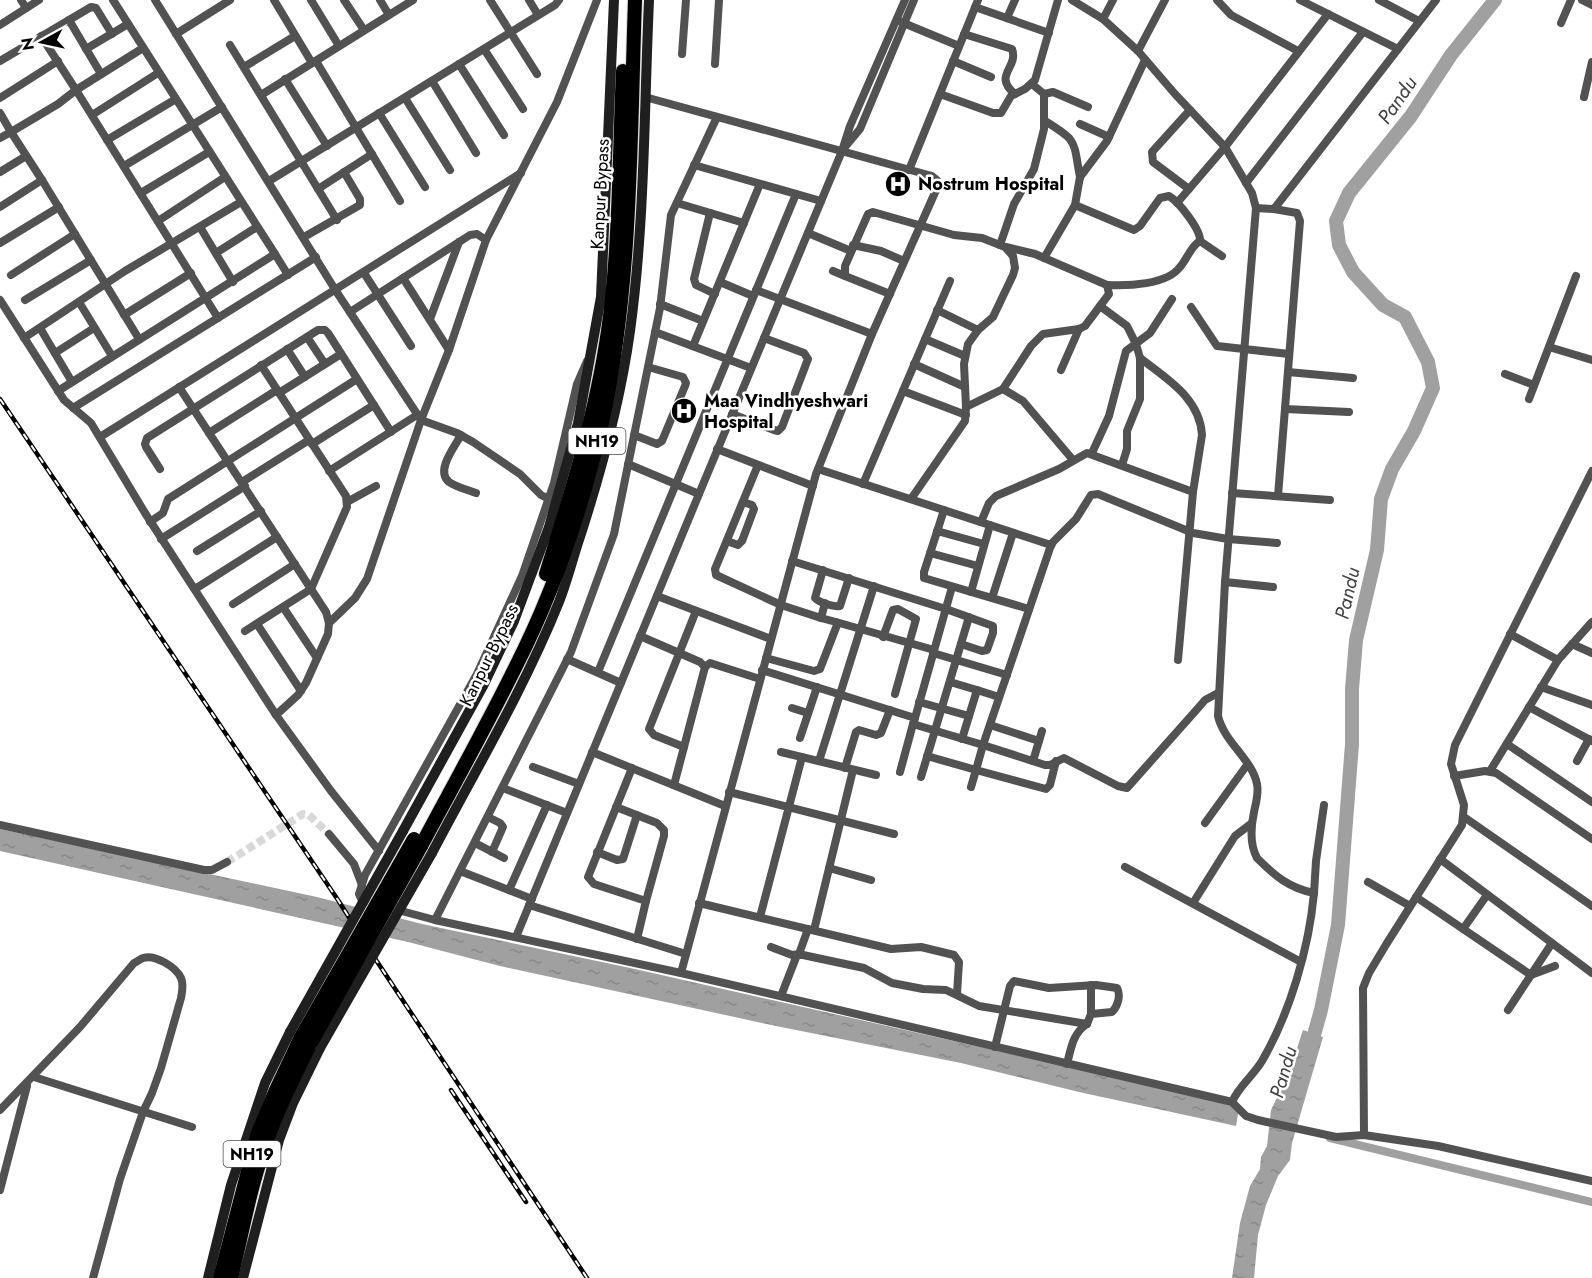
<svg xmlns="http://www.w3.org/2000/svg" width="1592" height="1278" viewBox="0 0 1592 1278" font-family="Jost,sans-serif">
<defs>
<pattern id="water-ripples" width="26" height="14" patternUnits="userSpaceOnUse" patternTransform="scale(1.5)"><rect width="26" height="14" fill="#a0a0a0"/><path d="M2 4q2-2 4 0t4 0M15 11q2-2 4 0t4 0" fill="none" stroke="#888"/></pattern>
</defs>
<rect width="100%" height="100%" fill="#fff"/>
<g fill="url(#water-ripples)">
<path d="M0,829L317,897L422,924L635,969L1184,1093L1239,1108L1236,1126L1079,1092L961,1063L776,1026L500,966L408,942L0,851Z"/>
<path d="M1303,1030L1323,1037L1292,1143L1290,1160L1278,1176L1266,1205L1258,1235L1254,1278H1232L1240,1223L1250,1186L1260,1169L1261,1157L1267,1146L1271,1110L1289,1073Z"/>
</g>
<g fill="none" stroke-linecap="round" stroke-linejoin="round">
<path stroke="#a0a0a0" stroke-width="8" d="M1330,1138L1592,1202"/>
<path stroke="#a0a0a0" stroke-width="14" d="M1310,1049L1321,1010L1338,925L1352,744V689L1356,640L1377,550L1381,499L1392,469L1414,431L1433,388L1428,362L1405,317L1383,305L1353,272L1339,245L1336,221L1349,193L1411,116L1451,55L1495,0"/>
<path stroke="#d9d9d9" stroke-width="8" stroke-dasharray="8 4" stroke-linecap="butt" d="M227,862L303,814L309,815L329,834"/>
<g stroke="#dbdbdb" stroke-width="16">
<g id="highway">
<path d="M546,574C571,494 596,414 608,331C620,247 619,156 623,71"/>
<path d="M421,846C453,786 486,727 516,666C554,591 583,505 602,423C632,285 630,141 635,0"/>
<path d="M220,1278L258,1133L276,1090L301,1037"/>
<path d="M231,1278C240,1243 246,1208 256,1174C269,1127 290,1084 312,1041"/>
</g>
</g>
<g stroke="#525252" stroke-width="8">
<path d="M21,0L26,8"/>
<path d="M155,0L336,291L421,420L457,433L473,442L520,474L541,495L549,499"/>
<path d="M274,0L312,63"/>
<path d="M311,0L339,46"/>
<path d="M344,0L364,30"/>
<path d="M380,0L389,15"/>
<path d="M490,0L537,74"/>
<path d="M529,0L538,15"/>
<path d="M1072,0L1103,19L1138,51L1175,94L1225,147L1252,193L1256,208L1225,582L1218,716C1224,742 1252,759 1257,784C1259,794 1256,802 1254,812C1251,826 1250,845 1257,858C1275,876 1289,888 1314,893C1309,948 1290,1013 1262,1061C1253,1076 1239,1086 1232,1102"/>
<path d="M1217,0L1231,15L1298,51"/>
<path d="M1300,0L1398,49"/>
<path d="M1379,0L1419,21"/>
<path d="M1582,0L1592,5"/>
<path d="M975,7L1049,33"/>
<path d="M1007,18L1015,0"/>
<path d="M1103,19L1113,0"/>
<path d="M69,20L101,74"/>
<path d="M901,22L959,46"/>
<path d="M1561,23L1571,0"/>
<path d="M0,25L39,0"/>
<path d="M176,34L230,0"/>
<path d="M964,34L1012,49C1019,68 992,75 1015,94"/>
<path d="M41,36L76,90L143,48"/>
<path d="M230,45L337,220"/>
<path d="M86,49L128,24"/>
<path d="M484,49L523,109"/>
<path d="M1138,51L1165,0"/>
<path d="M682,54L686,0"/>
<path d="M0,61L91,7L96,8L112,34"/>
<path d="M316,61L400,201"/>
<path d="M953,61L991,77"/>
<path d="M459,64L504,135"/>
<path d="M715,64L719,0"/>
<path d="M244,67L295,36"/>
<path d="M285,79L327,146"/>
<path d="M432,81L476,153"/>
<path d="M940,94L993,113H1001L1011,96L1025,89L1035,80L1058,0"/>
<path d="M1044,94L1053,92L1088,107"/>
<path d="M261,95L413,0"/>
<path d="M645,97L932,176L937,180V188L872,334L816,474L681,973"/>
<path d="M1584,97L1592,62"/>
<path d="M0,98L58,61"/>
<path d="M405,98L450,170"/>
<path d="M0,113L11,132L58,104L76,90L218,318"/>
<path d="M379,113L425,187"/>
<path d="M92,115L158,73"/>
<path d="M1045,121C1078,141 1073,140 1080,177"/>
<path d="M1080,124L1109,137"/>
<path d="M0,138L11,132L42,180L139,339"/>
<path d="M107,140L176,99"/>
<path d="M845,147L860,129L914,0"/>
<path d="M694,165L821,201"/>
<path d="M124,166L222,107"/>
<path d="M909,170L978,0"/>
<path d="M0,172L26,156"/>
<path d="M269,181L555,5L559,0"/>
<path d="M1246,183L1363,32"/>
<path d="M318,189L372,154"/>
<path d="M1189,189L1153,162L1152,152L1190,110"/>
<path d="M141,193L209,152"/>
<path d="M677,203L744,223"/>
<path d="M1177,203L1225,147L1328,14"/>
<path d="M1075,205L1134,230L1140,226L1160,198L1169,196C1179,202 1201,230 1200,241"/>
<path d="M0,207L42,180"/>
<path d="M1256,208L1274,209L1436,0"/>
<path d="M1274,209L1297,213L1300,221L1278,496"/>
<path d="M710,213L694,279L696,285L715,294"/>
<path d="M158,221L225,177"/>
<path d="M200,227L233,282"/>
<path d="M808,233L851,251"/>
<path d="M304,237L360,205V199L344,172"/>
<path d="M0,243L59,207"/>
<path d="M853,245L881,251L904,261"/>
<path d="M1000,245L1014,204L1034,169L1044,129V94L1032,84"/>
<path d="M216,253L257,227"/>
<path d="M275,254L288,275"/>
<path d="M1044,258L1075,205L1080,177L1107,141L1145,60"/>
<path d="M833,271L845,276"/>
<path d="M364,273L411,346"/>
<path d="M11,275L75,234"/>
<path d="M403,278L449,350"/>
<path d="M720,282L753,296"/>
<path d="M1107,285C1127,286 1167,285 1180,267C1187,259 1191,246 1200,241L1222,256"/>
<path d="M756,290L872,334"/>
<path d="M890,294L845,276V266L868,214L873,212L954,235L982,238L1005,247L1013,256L1015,268L1013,275L993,317L978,330L968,344L964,364L966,407L965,421L911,499"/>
<path d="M0,300L64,400L91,423L145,513L276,715L331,791L379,851"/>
<path d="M25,300L91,260"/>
<path d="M79,302L112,356"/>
<path d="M660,304L703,321"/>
<path d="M1100,306L1127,326L1136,344L1140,358V399L1127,431V449L1122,465"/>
<path d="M1191,307L1217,346L1289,354"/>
<path d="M937,310L978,330"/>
<path d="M350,312L470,235L477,234L486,240"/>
<path d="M124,315L191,273"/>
<path d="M430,319L459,242"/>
<path d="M40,328L72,382"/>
<path d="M655,332L751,368"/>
<path d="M307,337L325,364"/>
<path d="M24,338L125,271L241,202"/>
<path d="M925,339L965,356"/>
<path d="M693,346L760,184"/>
<path d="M1549,347L1592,360"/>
<path d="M287,349L305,377"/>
<path d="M55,353L94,328"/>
<path d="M1140,358C1167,379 1200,398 1202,435L1193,492"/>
<path d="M914,364L965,387"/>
<path d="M1061,370L1079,329"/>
<path d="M1288,372L1353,378"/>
<path d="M1505,374L1534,385"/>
<path d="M179,387L326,612L329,623L328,634L306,683L298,695L276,715"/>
<path d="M1003,389L1023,401L1073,460"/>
<path d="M58,391L275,254L113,0"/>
<path d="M903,391L966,415"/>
<path d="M279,393L341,354"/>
<path d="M1529,399L1576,276"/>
<path d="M966,407L1003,389L1031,346L1043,334L1079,329L1085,326L1109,294L1107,285L1035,254L1006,247"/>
<path d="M73,408L316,257"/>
<path d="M1285,409L1349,412"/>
<path d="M732,414L774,430L778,431L782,427L808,359L804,353L764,338"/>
<path d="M209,433L277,390"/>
<path d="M461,435C455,446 435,471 449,482C456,487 468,490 476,493"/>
<path d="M634,435L657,444L662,441L685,386L686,383L683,377L648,367"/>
<path d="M100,437L521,173"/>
<path d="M312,444L374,405"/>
<path d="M717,449L813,486"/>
<path d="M1092,453L1109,416L1126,351L1150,333L1172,299"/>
<path d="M628,464L699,494"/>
<path d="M758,465L715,569L716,575L781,605L821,618"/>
<path d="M160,469L146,447L145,444L147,438L318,330H325L328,333L391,432"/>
<path d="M818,469L1051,545"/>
<path d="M329,471L417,415"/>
<path d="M242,482L309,440"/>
<path d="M863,484L950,281"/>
<path d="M1232,493L1330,500"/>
<path d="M347,502L376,486"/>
<path d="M944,510L924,572V578L1029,609"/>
<path d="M150,522L163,513L168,499L357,379"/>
<path d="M981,522L989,503L996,496L1059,469L1087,453L1193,492L1178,660"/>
<path d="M937,531L984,544"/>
<path d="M161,539L245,486"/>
<path d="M727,541L738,545L742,541L754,509L752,505L743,502"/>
<path d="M197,551L261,511"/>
<path d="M930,553L978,566"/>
<path d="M792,561L946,609L993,626V633L987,650L982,651L961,644"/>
<path d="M823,570L815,598C820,603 833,607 840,606L849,578"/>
<path d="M1225,582L1273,587"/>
<path d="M195,589L277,537"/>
<path d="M971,592L990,525"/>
<path d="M657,596L771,639"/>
<path d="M992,598L1013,533"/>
<path d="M233,604L295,564"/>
<path d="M283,607L317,658"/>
<path d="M836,622L934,650"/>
<path d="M329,623L355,598L367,579L421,420L449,350L486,240L557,102L597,0"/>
<path d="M257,624L301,691"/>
<path d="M245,631L311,589L347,507L346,496L261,365"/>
<path d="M1510,634L1558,660"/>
<path d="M640,636L700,662L705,667L674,785"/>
<path d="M883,637L893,610L898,609L916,619L895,694"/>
<path d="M1572,644L1592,653"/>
<path d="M933,653L1007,675"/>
<path d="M766,658L814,671L820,669L837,625L836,622L821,618L825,603"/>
<path d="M567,659L621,683"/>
<path d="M705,667L710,663L760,679"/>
<path d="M762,670L915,718L913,724L983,745L976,770L1046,789L1050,785L1056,761"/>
<path d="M598,672L796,194"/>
<path d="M950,682L977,690L962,739"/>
<path d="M1541,687L1592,705"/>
<path d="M977,690L999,697"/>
<path d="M1218,693L1205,700L1199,707L1127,788L1118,786L1064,758L1050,765H1045L983,745L1050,548L1053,542L1076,519L1091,495L1098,494L1193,533L1228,539L1277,543"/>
<path d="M919,702L969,716"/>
<path d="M1529,707L1592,741"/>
<path d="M792,708L808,713"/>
<path d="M915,718L952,587"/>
<path d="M990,725L1039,741"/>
<path d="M800,738L817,687"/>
<path d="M1507,744L1592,802"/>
<path d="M684,747L654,735L649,729L696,611"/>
<path d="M592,752L725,806"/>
<path d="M781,752L876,775"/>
<path d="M927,756L976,770L971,787"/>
<path d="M819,761L874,586"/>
<path d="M1033,761L1042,731"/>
<path d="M1577,761L1589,739"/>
<path d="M533,767L579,784"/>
<path d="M632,768L588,877L594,884L646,901L637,939"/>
<path d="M845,768L856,732L859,730L876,735L881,733L890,710"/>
<path d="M1490,771L1558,660L1592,622"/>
<path d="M900,772L913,724"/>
<path d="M1454,776L1485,771L1496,773L1592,839"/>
<path d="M921,777L969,617"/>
<path d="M503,788L567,813"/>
<path d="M729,792L894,834"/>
<path d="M616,807L657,823L664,830V836L646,901"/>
<path d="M488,817L500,823L503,827L492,852"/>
<path d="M1464,817L1592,906"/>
<path d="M1205,823L1247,765"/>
<path d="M0,825L204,870H212L227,862"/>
<path d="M329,834L354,864L362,885"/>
<path d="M475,843L504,858"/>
<path d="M597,852L617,860L623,859L637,815"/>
<path d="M1440,859L1592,973"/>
<path d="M1125,867L1301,962"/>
<path d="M829,868L871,880"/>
<path d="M460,871L532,899"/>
<path d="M1368,882L1410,906"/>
<path d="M509,890L547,805"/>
<path d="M1314,893L1316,861L1324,805"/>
<path d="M1416,897L1531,975L1555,966"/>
<path d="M699,903L891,949L921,947L954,955L959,962L957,994"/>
<path d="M1193,903L1235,836L1252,823"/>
<path d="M529,905L686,954"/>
<path d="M380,906L362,901L359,894L365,875L477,674L522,576L554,483L577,384L587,361"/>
<path d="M394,909L435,920L681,973L1228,1101L1232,1102L1246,1116L1258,1120L1336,1137L1364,1135L1438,1146L1592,1181"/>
<path d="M760,917L802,757"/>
<path d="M435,920L571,652L614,534L660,308L671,215L717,117"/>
<path d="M1463,929L1487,895"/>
<path d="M814,930L853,770"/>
<path d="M516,937L699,494L842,151L850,126L905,0"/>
<path d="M771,947L792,955L799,954L808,929"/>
<path d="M781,996L797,955H803L864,968L892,983L923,989L946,990L979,1006L1087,1024"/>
<path d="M1508,1010L1552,943"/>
<path d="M1091,1014V985"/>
<path d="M995,1047L1010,986L1014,981L1049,988L1096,985L1117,988C1121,995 1118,1006 1112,1012L1091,1014L1087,1024C1073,1033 1071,1048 1067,1064"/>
<path d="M34,1077L192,1127"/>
<path d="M0,1110L80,1027L134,963C137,962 140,959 143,958C155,954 176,967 181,978C184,985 182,992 181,998L161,1068L152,1093L143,1112L120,1179L93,1278"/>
<path d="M1364,1135L1363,988L1369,973L1387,943L1462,825L1464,805L1451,764L1455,745L1592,471"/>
<path d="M0,1190L27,1086"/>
</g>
<g stroke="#1f1f1f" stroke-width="10">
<path d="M403,831L483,686L514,621L549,527L578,423L601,297L614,0"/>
<path d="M432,853C475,771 524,689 559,602C566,584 571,565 577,546C600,476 620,404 630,331C645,222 644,110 649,0"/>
<path d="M208,1278L231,1185L265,1083L290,1032"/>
<path d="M243,1278L279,1140L293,1103L320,1048"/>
</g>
<use href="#highway" stroke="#000" stroke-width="14"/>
<g stroke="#000" stroke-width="4.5">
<g id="rail">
<path d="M0,399L338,900L376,960L587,1278"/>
<path d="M451,1090L526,1202"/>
</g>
</g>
<use href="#rail" stroke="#fff" stroke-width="2" stroke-dasharray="7" stroke-linecap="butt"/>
<g stroke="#dbdbdb" stroke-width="16" stroke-linecap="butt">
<g id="highway-bridge">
<path d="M301,1037L414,839"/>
<path d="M312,1041L421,846"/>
</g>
</g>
<g stroke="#1f1f1f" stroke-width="10">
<path d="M290,1032L403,831"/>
<path d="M320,1048L432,853"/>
</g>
<use href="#highway-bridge" stroke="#000" stroke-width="14"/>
</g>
<defs>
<g id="hospital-disc" transform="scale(1.35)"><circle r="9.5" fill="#000" stroke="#fff"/><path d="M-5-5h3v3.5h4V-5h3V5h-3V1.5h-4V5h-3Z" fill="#fff"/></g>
</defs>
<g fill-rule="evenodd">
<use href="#hospital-disc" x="898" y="184"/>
<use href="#hospital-disc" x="684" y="411"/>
</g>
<g text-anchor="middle" stroke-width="5" stroke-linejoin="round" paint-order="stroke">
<g fill="#fff" stroke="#4c4c4c" stroke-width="1.5">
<rect x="568.5" y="428" width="57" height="26" rx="4.5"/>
<rect x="223.5" y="1141" width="57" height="26" rx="4.5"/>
</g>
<g font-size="16" font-weight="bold" fill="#000">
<text x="597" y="447">NH19</text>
<text x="252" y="1160">NH19</text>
</g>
<g font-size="18" font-weight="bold" fill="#000" stroke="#fff" text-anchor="start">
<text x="918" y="190">Nostrum Hospital</text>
<text x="704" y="407">Maa Vindhyeshwari<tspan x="704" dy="21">Hospital</tspan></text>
</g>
<g font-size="18" fill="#000" stroke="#fff">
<text transform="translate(600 194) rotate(-87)" y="6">Kanpur Bypass</text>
<text transform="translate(489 655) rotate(-64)" y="6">Kanpur Bypass</text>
</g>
<g font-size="20" font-style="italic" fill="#414141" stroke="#fff">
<text transform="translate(1397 100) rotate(-55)" y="7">Pandu</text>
<text transform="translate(1347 593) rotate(-77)" y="7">Pandu</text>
<text transform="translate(1283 1072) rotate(-74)" y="7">Pandu</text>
</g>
</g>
<g transform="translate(42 42) rotate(262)" stroke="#ffffff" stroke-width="4.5" paint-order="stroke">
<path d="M0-4.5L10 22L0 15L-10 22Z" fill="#000000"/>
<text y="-9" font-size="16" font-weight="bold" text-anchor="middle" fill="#000000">N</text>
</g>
</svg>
